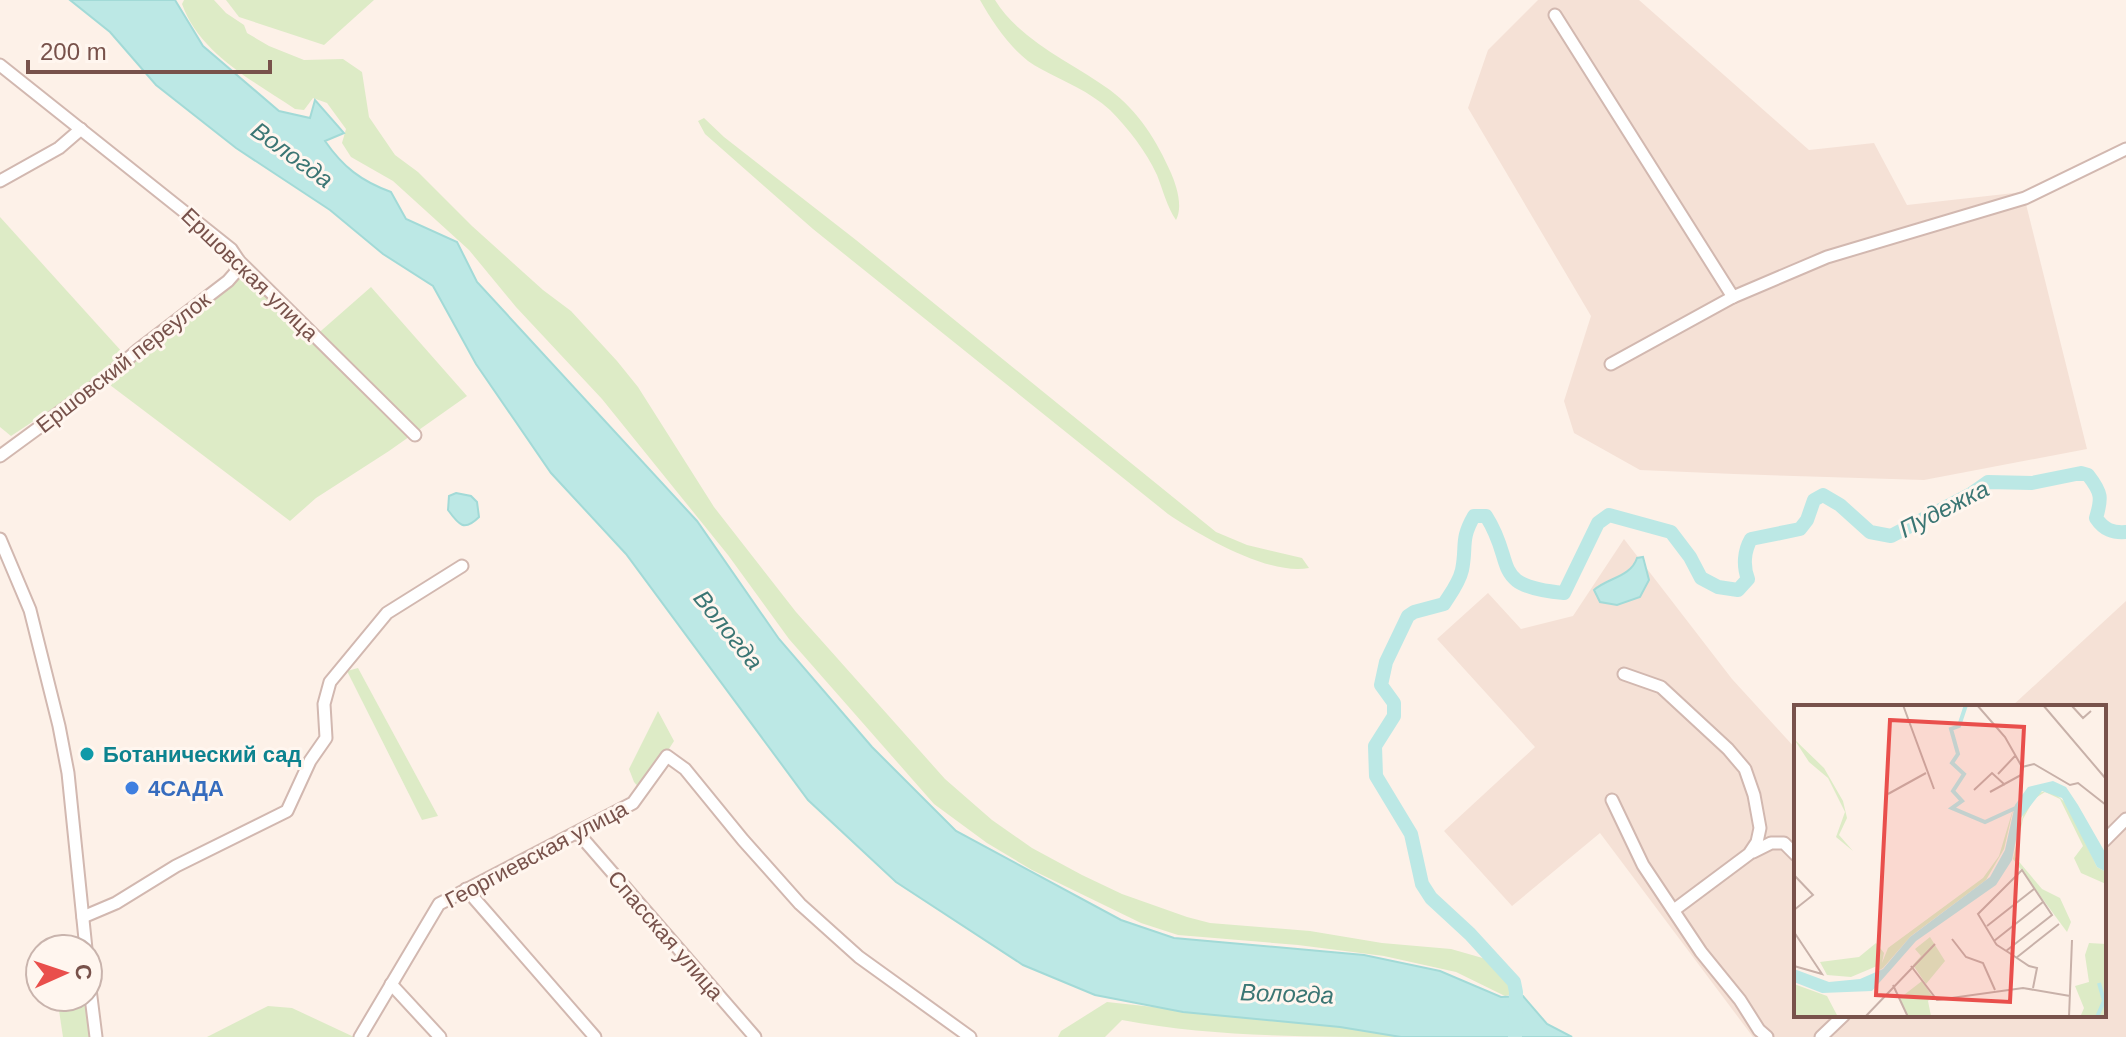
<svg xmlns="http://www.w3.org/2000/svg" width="2126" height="1037" viewBox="0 0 2126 1037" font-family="Arial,sans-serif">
<rect width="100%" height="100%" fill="#fdf1e8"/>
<g fill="#f5e1d6">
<path d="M1538,0H1639L1809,150L1874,143L1907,205L2023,192L2087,449L1924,480L1734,474L1640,470L1574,433L1564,401L1591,316L1468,108L1488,50Z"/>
<path d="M1624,539L1732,679L1796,749V1015H2104V707H2011L2126,601V1037H1753L1600,833L1512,906L1444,831L1535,747L1437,639L1488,593L1521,629L1573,616Z"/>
</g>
<g fill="#ddebc6">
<path d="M184,0H214L226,13L244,25L247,33L269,46L304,60L343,59L362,72L369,117L395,155L418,172L472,226L543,290L571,311L617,361L638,387L714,507L796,612L945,779L992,820L1032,848L1082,875L1122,894L1187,917L1210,923L1310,931L1382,943L1451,949L1486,959L1511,984L1512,994L1505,996L1456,972L1384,956L1298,945L1178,935L1141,923L1032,870L987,843L934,804L789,639L728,555L602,399L516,307L469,250L393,181L351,157L342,143L346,129L327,103L313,98L304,110L295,109C252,80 200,54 182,4Z"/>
<path d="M226,0H374L324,45L239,17Z"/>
<path d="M980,0H995C1021,42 1072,62 1110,90C1139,112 1157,141 1171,173C1177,187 1183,207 1176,220C1167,207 1163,190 1157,175C1146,151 1128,128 1110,110C1089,91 1065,82 1041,69C1015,56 994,25 980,0Z"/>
<path d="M704,118L724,137L856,240L1216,532L1247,545L1302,558L1309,568C1269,576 1201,536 1168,514L813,229L705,134L698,121Z"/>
<path d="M0,217L123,353L85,387L11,436L0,427Z"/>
<path d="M243,271L314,337L371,287L467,396L389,451L316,498L290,521L106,382Z"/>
<path d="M358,668L438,816L422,820L347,671Z"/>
<path d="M658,711L674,741L642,791L634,782L629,769Z"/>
<path d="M57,997H85L89,1037H63Z"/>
<path d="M1107,1002L1340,1027L1401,1037C1308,1037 1212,1037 1122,1020L1105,1037H1058L1061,1031Z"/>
<path d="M268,1006L292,1008L354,1037H207Z"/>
</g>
<g fill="#bce8e5" stroke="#a2dad7" stroke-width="2">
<path d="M70,0H175L203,46L279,111L310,118L315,100L344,133L325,141C343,167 361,181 391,192L406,219L457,242L477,282L697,521L779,639L872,747L956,831L1121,920L1174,938L1364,955L1440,971L1501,997L1523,996L1547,1024L1572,1037H1401L1340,1027L1183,1012L1095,995L1023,965L896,882L808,800L626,554L551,473L476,364L433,286L383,254L330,210L236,148L156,85L110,32Z"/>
<path d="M456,493L471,496L477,502L479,517C464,532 459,525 448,510L449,496Z"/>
<path d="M1643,557L1649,580L1640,597L1617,605L1600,602L1594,590C1607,578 1631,577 1637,558Z"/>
</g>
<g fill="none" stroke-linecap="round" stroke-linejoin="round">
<path stroke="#bce8e5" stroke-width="14" d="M1515,1037L1516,992L1514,982L1470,934L1431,898L1422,884L1411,834L1376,776L1375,746L1394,716V703L1381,685L1386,662L1408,616L1414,612L1444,604C1451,593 1459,583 1462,570C1467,546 1460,540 1474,516H1486C1517,564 1488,586 1564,593L1598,523L1609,515L1671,532L1690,557L1701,578L1718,587L1738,590L1748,579C1743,566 1744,551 1751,539L1800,529L1807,520L1814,500L1823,495L1840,505L1870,532L1891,536L1971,494L1988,482L2032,483L2081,473L2088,475C2102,493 2102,498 2096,518C2104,530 2113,533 2126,532"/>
<g stroke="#d2b8b0" stroke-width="15">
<g id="minor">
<path d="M1555,15L1733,297"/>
<path d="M0,65L231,249L239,261L415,435"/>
<path d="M0,181L59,148L81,129"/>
<path d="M1611,364L1733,297L1827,257L2025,198L2126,149"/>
<path d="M0,456L101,382L138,350L228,281L235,273L239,261"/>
<path d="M0,539L30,610L59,726L68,773L86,949"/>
<path d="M1624,674L1661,687L1728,749L1745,769L1754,795L1760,828L1757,842L1749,854L1674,910"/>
<path d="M1612,800L1643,865L1701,952L1740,1000L1759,1030L1767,1037"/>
<path d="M578,833L755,1037"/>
<path d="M2104,841L2126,819"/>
<path d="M1753,852L1771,843H1784L1796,855"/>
<path d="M466,889L595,1037"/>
<path d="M83,917L116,903L176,866L287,811L310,761L326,738L324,704L330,682L387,613L462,566"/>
<path d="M88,973L96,1037"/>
<path d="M391,984L440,1037"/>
<path d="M360,1037L439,904L633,803L667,756L685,769L743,840L800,904L859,957L970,1037"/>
<path d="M1821,1037L1844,1015"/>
</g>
</g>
<use href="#minor" stroke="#fff" stroke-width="11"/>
</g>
<circle fill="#0f9aa8" stroke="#fff6ef" stroke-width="3" cx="87" cy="754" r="8"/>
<circle fill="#3f7fe0" stroke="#fff6ef" stroke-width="3" cx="132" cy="788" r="8"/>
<g text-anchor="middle" stroke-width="6" stroke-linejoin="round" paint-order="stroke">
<g font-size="22" fill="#78524b" stroke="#fff6ef">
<text transform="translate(250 274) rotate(44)" y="8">Ершовская улица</text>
<text transform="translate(123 362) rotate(-38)" y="8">Ершовский переулок</text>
<text transform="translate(536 854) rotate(-28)" y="8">Георгиевская улица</text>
<text transform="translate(666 935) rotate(49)" y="8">Спасская улица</text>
</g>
<g font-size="22" font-weight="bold" fill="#0d838f" stroke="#fff6ef" text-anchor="start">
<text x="103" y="762">Ботанический сад</text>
</g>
<g font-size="22" font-weight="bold" fill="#366cbe" stroke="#fff6ef" text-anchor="start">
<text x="148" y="796">4САДА</text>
</g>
<g font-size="24" font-style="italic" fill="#3b7674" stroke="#fff6ef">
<text transform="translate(292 155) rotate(36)" y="8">Вологда</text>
<text transform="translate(1944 509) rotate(-27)" y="8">Пудежка</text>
<text transform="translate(728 630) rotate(51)" y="8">Вологда</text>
<text transform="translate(1287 994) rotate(2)" y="8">Вологда</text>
</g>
</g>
<g transform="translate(1794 705)">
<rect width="312" height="312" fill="#fdf1e8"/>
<path d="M0,34L30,63L49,96L53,113L45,130L59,146L42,132L51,107L34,73L15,57ZM257,85L273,99L303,162L312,167V179L287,168L280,153L289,141L266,94L251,87L240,94L229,114L221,152L248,184L266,193L277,217L273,227L219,154L230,106L244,88ZM220,101L210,144L192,175L117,231L89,263L84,266L83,261L57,272L33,270L26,257L65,252L82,238L90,248L88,258L94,243L189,173L205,151ZM136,232L151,256L132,279L119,260L127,251L121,244ZM295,238L312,239V292L306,294L312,293V306L309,312H275L287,310L290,303L281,281L295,277L291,250ZM128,276L138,291L134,296L137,311L114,312L106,293ZM0,279L33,291L44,312H0Z" fill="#ddebc6"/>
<path d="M259,76L272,82L284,100L312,149V167L303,162L268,93L248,86L226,114L218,155L202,180L122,236L78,286L28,288L0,277V264L35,277L66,274L89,264L116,232L196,172L211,145L221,100L234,82Z" fill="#bce8e5"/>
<path fill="none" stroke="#bce8e5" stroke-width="4" d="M172,0L165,21L157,24L164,49L158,58L170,69L159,86L168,96L158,103L191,117L226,101M303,312L310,296L305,278"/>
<path fill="none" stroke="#c8b1a9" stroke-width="2" d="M109,0L140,84M183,0L211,32L228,62L240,59L276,80L284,78L312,100M195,0H221M249,0L312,74M277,0L289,13L297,6M204,69L221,51M180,85L198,68L211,80M196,87L227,70L229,62M94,89L132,68M0,170L19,190L0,205M193,221L240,184M0,227L28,269L0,261M158,234L172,252L189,258L201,285M200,236L249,197M212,246L258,210L228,165L184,209L202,239L203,240L217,249L235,261L243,263L239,283M222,253L265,219M117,261L143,295L229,283L276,291M99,280L114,312M71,312L141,239M275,312L278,235"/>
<path fill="#e94f4c" fill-opacity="0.15" stroke="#e94f4c" stroke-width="4" d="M96,15L230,22L216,297L82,290Z"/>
<rect width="312" height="312" fill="none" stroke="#78524b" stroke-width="4"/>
</g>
<g transform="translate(64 973) rotate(87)"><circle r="38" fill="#fff6ef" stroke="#c9b4ad" stroke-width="2"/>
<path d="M0-6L14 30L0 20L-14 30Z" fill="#e94f4c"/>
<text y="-12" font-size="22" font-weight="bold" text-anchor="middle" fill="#78524b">С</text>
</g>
<path d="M28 60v12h242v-12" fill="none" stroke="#78524b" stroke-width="4"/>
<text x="40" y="60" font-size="24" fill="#78524b" stroke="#fff6ef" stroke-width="6" paint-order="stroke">200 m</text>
</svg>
